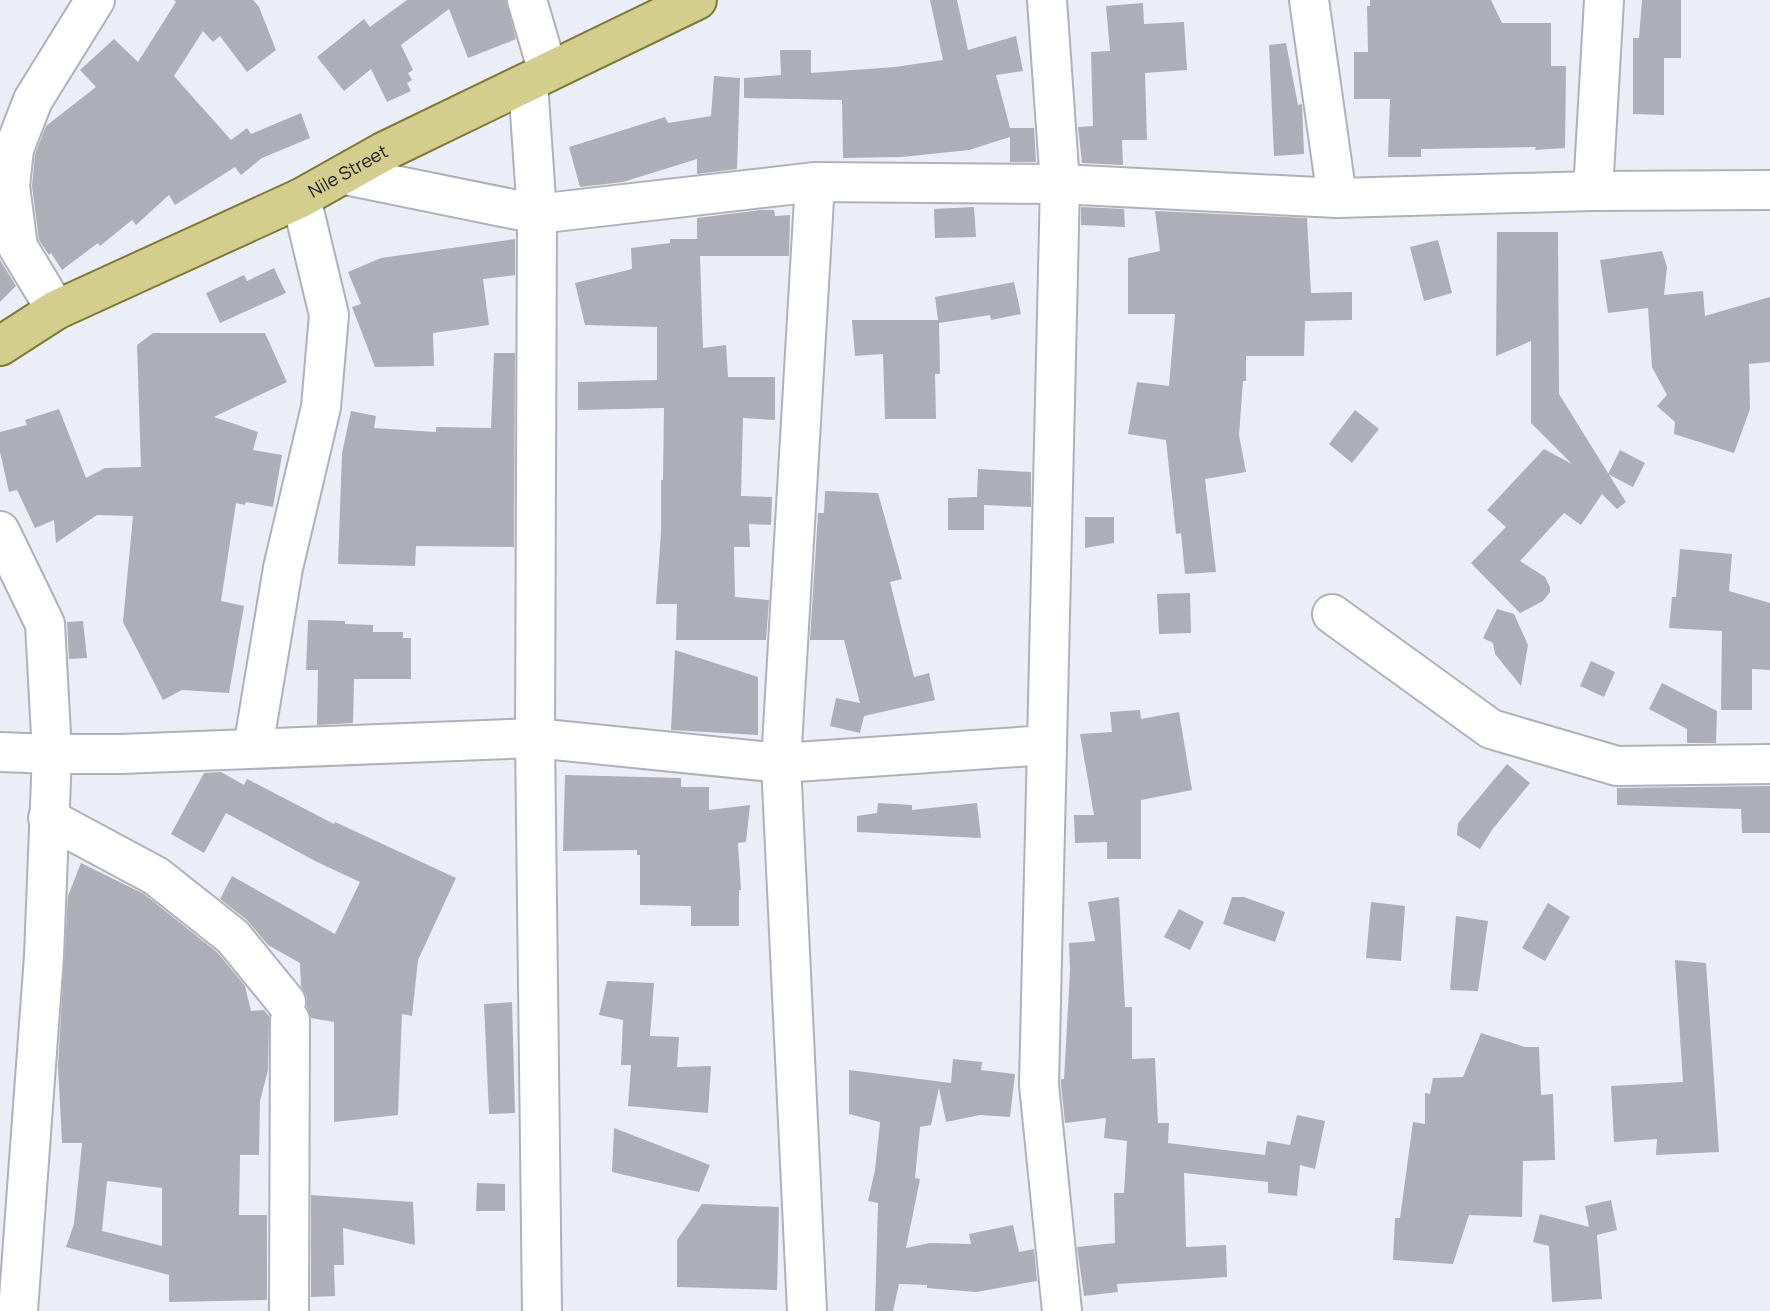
<svg xmlns="http://www.w3.org/2000/svg" width="1770" height="1311" viewBox="0 0 1770 1311" font-family="Manrope,sans-serif">
<rect width="100%" height="100%" fill="#eceef7"/>
<g fill="#adaeb7" fill-rule="evenodd">
<path d="M174,0H253L259,7L276,50L247,72L220,36L213,42L203,31L174,76L231,140L247,128L251,134L301,113L310,138L262,158L241,175L235,167L175,205L169,195L136,225L132,220L100,246L98,243L62,270L51,253L49,255L39,240L32,186L35,154L46,126L96,87L80,70L114,39L138,62L176,2Z"/>
<path d="M407,0H506L516,39L468,58L449,9L401,45L413,70L408,73L412,80L407,83L411,91L387,102L371,69L344,91L317,57L364,19L370,27Z"/>
<path d="M930,0H957L968,50L1016,36L1023,71L996,75L1010,128H1034L1036,162H1010V137L969,150L902,157L843,158L842,100L744,98V78L781,75L780,50H811V73L895,67L943,60Z"/>
<path d="M1370,0H1491L1502,23H1551V66H1566L1565,148L1535,150L1536,147L1421,149V157H1388L1390,99H1354V52H1368L1367,6H1370Z"/>
<path d="M1642,0H1681V58H1664V115L1633,114V38H1639Z"/>
<path d="M1143,3L1144,24L1184,22L1187,70L1145,73L1147,140H1122L1123,165L1082,163L1078,127L1093,126L1091,52L1110,51L1106,6Z"/>
<path d="M1286,43L1298,105L1302,104L1304,154L1274,156L1269,45Z"/>
<path d="M714,76L740,78L737,169L697,174V159L623,182L580,187L569,147L665,117L668,123L711,116Z"/>
<path d="M974,207L976,237L935,238L934,209Z"/>
<path d="M1081,207L1124,209L1125,227L1081,225Z"/>
<path d="M761,210H774L775,216L790,215L789,256H700L703,348L726,345L728,377H775V420L743,418L741,496L772,497L771,525L749,524L750,547H734L735,597L769,600L766,640H676L677,604H656L661,532V480H663L664,408L578,410V382L657,380V327L585,325L575,283L632,269L631,248L670,243V239H697V218Z"/>
<path d="M1155,211L1307,218L1311,293L1352,292V320L1305,321L1304,356H1246V381H1243L1239,435L1246,472L1205,479L1216,572L1185,574L1181,533L1176,534L1166,440L1128,434L1137,382L1169,386L1175,314H1128V258L1160,251Z"/>
<path d="M1497,232H1558L1559,394L1626,502L1617,509L1602,494L1581,525L1564,513L1520,561L1545,577L1550,587V592L1543,601L1520,613L1471,563L1506,527L1487,510L1544,449L1572,464L1531,423V341L1496,356Z"/>
<path d="M515,239V275L483,279L489,325L433,333L434,366L375,367L352,307L361,304L348,272L381,258Z"/>
<path d="M1438,240L1452,293L1424,301L1410,247Z"/>
<path d="M1662,251L1667,267L1664,295L1703,291L1705,316L1770,297V362L1749,364L1750,409L1734,453L1674,434L1675,422L1657,406L1667,395L1652,367L1648,308L1608,313L1600,260Z"/>
<path d="M0,260L16,286L0,302Z"/>
<path d="M274,268L286,293L220,323L206,293L244,275L247,281Z"/>
<path d="M1014,282L1021,314L991,320L990,315L939,323L940,374H935L936,419H885L883,354L855,356L852,320H938L935,297Z"/>
<path d="M153,333H265L287,382L214,417L258,432L253,450L282,455L273,507L246,502L245,505L236,503L221,601L244,606L229,693L182,690L163,700L123,622L133,516L97,515L56,543L54,520L35,528L17,490L9,492L0,452V432L27,425L25,420L59,409L86,478L105,468L141,467L137,345Z"/>
<path d="M494,353H515L514,547L416,546L415,566L338,564L342,453L351,411L376,416L374,428L436,432V427L491,428Z"/>
<path d="M1355,410L1379,429L1352,463L1329,444Z"/>
<path d="M1620,450L1645,463L1633,487L1608,474Z"/>
<path d="M978,469L1031,472V507L984,505V530H948V498L977,497Z"/>
<path d="M825,491L878,493L902,579L890,582L914,677L929,673L935,700L864,716L860,733L830,726L836,698L860,703L844,640H810L818,513H824Z"/>
<path d="M1085,517H1114V543L1085,548Z"/>
<path d="M1680,549L1732,554L1729,591L1770,603V670L1752,669V710H1721L1722,631L1669,628L1672,597H1676Z"/>
<path d="M1190,593L1191,633L1159,634L1157,594Z"/>
<path d="M1497,609L1514,614L1528,645L1521,686L1495,654L1493,643L1483,638Z"/>
<path d="M308,620L345,621V624L373,625V632H403V638H411V679H354L353,723L317,725L318,670H306Z"/>
<path d="M83,621L87,658L69,659L67,622Z"/>
<path d="M675,650L758,677V735L671,730Z"/>
<path d="M1591,661L1615,672L1604,697L1580,686Z"/>
<path d="M1662,683L1717,711L1716,743H1687V729L1649,709Z"/>
<path d="M1140,710L1141,719L1179,712L1192,790L1141,800V859H1107V842L1075,843L1074,815H1094L1080,734L1112,732L1110,712Z"/>
<path d="M1507,764L1530,783L1492,830L1480,849L1457,835L1458,823Z"/>
<path d="M221,772L244,785L247,779L334,824L335,822L456,878L418,960L412,1016L402,1014L398,1115L334,1122V1022L311,1018L307,1007V998L301,986L300,963L268,945L247,920L220,899L232,876L335,934L360,882L317,862L226,813L204,853L171,834L204,773Z"/>
<path d="M565,775L681,778V787H709V810L750,805L746,842L738,843L741,890H739V926H691V906L640,905V855H637V850L563,851Z"/>
<path d="M1770,786V833H1742L1741,809L1617,805V788Z"/>
<path d="M878,803L912,805V810L977,803L981,838L857,832V816L877,813Z"/>
<path d="M81,863L144,894L218,953L245,986L251,1011L264,1010L269,1016L268,1070L260,1101L259,1155H240L239,1215H267V1300L169,1302V1275L66,1247L74,1224L82,1143H62L58,1066L68,896ZM107,1181L162,1188V1246L102,1231Z"/>
<path d="M1119,897L1125,1007H1132V1059L1155,1058L1158,1123H1169L1168,1143L1265,1155L1267,1141L1290,1145L1297,1115L1325,1121L1315,1169L1300,1165L1297,1196L1268,1193V1182L1184,1173L1186,1247L1226,1245L1227,1277L1117,1284L1118,1292L1084,1296L1077,1247L1115,1243L1114,1193H1124L1127,1141L1104,1138L1106,1118L1065,1123L1061,1084V1079H1064L1070,971L1069,943L1095,941L1088,902Z"/>
<path d="M1232,897H1244L1285,912L1275,942L1223,924Z"/>
<path d="M1371,902L1405,906L1401,961L1366,958Z"/>
<path d="M1548,903L1570,917L1545,961L1522,948Z"/>
<path d="M1179,909L1204,922L1190,950L1164,937Z"/>
<path d="M1456,916L1488,921L1478,991L1450,990Z"/>
<path d="M1675,960L1706,963L1719,1152L1656,1155L1657,1139L1614,1142L1611,1086L1683,1082Z"/>
<path d="M607,981L654,983L650,1036L679,1037L677,1067L711,1066L708,1113L628,1106L631,1065H621L623,1020L599,1015Z"/>
<path d="M512,1002L515,1113L489,1114L484,1004Z"/>
<path d="M1481,1033L1525,1047H1539L1541,1095L1553,1094L1555,1160L1523,1161L1522,1217L1469,1215L1453,1264L1393,1260L1395,1218H1400L1413,1122L1425,1124V1093L1430,1094L1433,1078L1463,1077Z"/>
<path d="M953,1059L982,1062L981,1070L1015,1074L1010,1117L980,1115L946,1122L939,1088L931,1125L920,1127L915,1178L920,1179L906,1248L930,1243L971,1244L969,1234L1013,1225L1019,1252L1034,1249L1037,1281L976,1292L927,1288V1285L899,1284L893,1311H875L878,1203L868,1201L875,1170L880,1122L849,1114V1070L951,1083Z"/>
<path d="M614,1128L710,1165L699,1192L612,1172Z"/>
<path d="M477,1183L505,1184V1211H476Z"/>
<path d="M311,1195L413,1202L415,1245L343,1228L344,1265H334L335,1296L311,1297Z"/>
<path d="M1611,1200L1617,1230L1597,1235L1602,1299L1552,1302L1549,1246L1533,1242L1540,1214L1589,1227L1585,1206Z"/>
<path d="M702,1204L779,1207L777,1290L677,1287V1240Z"/>
</g>
<g fill="none" stroke-linecap="round" stroke-linejoin="round">
<g stroke="#afb1ba" stroke-width="42">
<g id="minor">
<path d="M527,0L548,72"/>
<path d="M1309,0L1337,198"/>
<path d="M528,83L537,214L535,738L542,1311"/>
<path d="M345,175L537,214L815,182L781,763L807,1311"/>
<path d="M815,182L1060,184L1337,198L1593,191L1770,190"/>
<path d="M1593,191L1604,0"/>
<path d="M56,310L18,247L10,186L14,149L33,100L95,0"/>
<path d="M0,531L45,624L52,754L44,956L18,1311"/>
<path d="M1332,614L1491,729L1617,766L1770,764"/>
<path d="M1047,745L1039,1085L1062,1311"/>
<path d="M253,748L283,568L321,407L329,315L301,198"/>
<path d="M0,752L52,754H121L535,738L781,763L1047,745L1060,184L1047,0"/>
<path d="M48,818L156,876L233,937L286,1002"/>
<path d="M289,1311L290,1020"/>
</g>
</g>
<g stroke="#7e7935" stroke-width="42">
<g id="major">
<path id="s1" d="M0,346L56,310L301,198L383,152L697,0"/>
</g>
</g>
<use href="#minor" stroke="#fff" stroke-width="38"/>
<use href="#major" stroke="#d3ce8e" stroke-width="38"/>
</g>
<g text-anchor="middle" stroke-width="7" stroke-linejoin="round" paint-order="stroke">
<g font-size="18" fill="#17181b" stroke="#eceef7">
<text dy="6" stroke="none"><textPath href="#s1" startOffset="390">Nile Street</textPath></text>
</g>
</g>
</svg>
